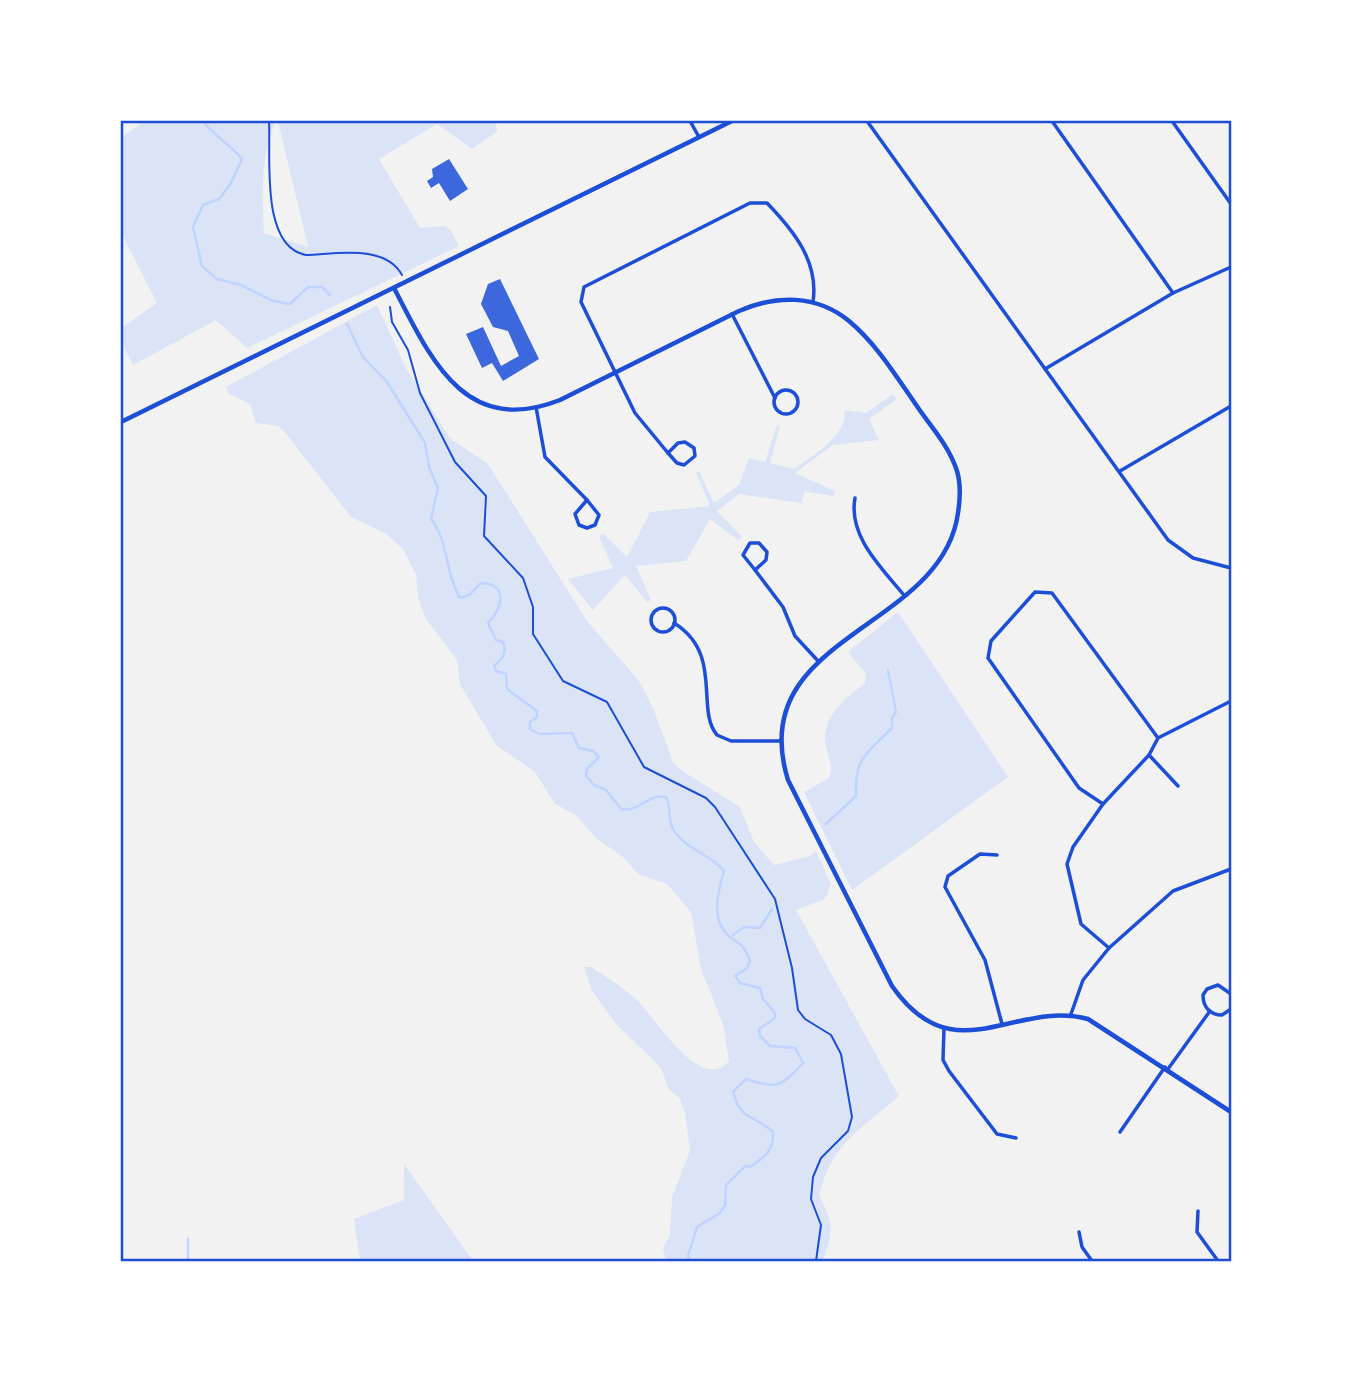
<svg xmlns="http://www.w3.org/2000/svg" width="1352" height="1382" viewBox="0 0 1352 1382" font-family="'Golos Text',sans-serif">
<rect width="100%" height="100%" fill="#f2f2f2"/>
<g fill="#dbe4f7">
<path d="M144,121H276C260,157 262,194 264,233L308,247L278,121H494L498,131L472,149L437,124L379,159L420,228L445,226L451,231L459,246L247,348L216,320L133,365L121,341V328L157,303L121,232V138Z"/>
<path d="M377,305L406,368L450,438L488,464L587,621L639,681L654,710L673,762L684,772L740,807L754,842L774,865L810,856L816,851L831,884L825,899L796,910L899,1096C860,1130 832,1143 819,1195C833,1222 835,1233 822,1261H666L663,1248L670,1234L672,1197L690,1150L685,1113L680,1099L668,1088L661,1068L616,1024L592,991L584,967H591C606,977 623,987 636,999C655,1016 700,1095 729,1061L723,1024L701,969L691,912L667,884L638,874L623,857L596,838L576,815L555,804L535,772L496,745L460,684L457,660L426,619L418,598L416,575L403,549L386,534L351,517L284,431L278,426L256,423L250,404L229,394L226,387Z"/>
<path d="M893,394L897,399L869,419L879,440L833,445L795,473L835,491L834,496L805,492L801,503L739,494L717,511L742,537L738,540L710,519L686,561L636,566L651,600L647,602L625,575L593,610L568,579L613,568L599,537L603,533L627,557L650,512L710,506L696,473L699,471L714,503L739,485L749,458L765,462L777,425L780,426L770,463L794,469C814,454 846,438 845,410L866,413Z"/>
<path d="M898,612L1008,777L852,890L804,792L829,778C835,763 826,756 825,740C824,714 847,697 865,683L866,674L848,652Z"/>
<path d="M404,1164L473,1261H360L354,1219L404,1200Z"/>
</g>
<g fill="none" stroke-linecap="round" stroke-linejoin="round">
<g stroke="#bfd3fe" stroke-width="2.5">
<path d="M203,121C214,136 230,144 242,159L231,183L219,199L203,205L193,227L202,266L217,279L241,285L273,301L290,304L308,287H322L330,295"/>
<path d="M347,324L363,357L387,382L425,443L429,467L438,488L431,519C449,542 445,573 460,598L469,595L481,583C509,583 502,610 488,623L496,640L503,642C507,654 503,658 494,666L496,671L506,674L507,689L537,711V717L530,722V729L539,734L572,733L579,748L593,751L599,757L587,769L586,776L594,785L606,790L621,809C639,813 648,793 666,797C672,808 667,819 673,829C684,849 711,854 724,871C719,888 711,916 725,932C737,946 741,938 750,961L747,968L735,976L740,983L760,988L763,999L775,1013V1018L759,1029L760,1036L770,1046L795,1048L803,1063C781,1087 778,1089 746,1079L733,1092C741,1122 754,1114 773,1132C774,1151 765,1157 750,1167L745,1166L726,1185L725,1205L720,1213L697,1227L688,1256L691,1261"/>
<path d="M826,824L856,796C854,758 867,753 892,728V718L896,712L888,670"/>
<path d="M733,935L744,927L760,928L772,909"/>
<path d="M188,1239V1261"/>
</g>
</g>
<g fill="#3d67dc">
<path d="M449,159L468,189L450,201L439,183L431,188L427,181L433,177L432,169Z"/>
<path d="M500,279L539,359L503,381L492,363L482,368L466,334L483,327L501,366L519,356L508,331L493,327L481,304L488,284Z"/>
</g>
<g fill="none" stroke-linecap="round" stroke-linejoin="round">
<g stroke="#1d4ed8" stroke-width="2">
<path d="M269,121C271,156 260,247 306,255C337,254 385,244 402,275"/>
<path d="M390,307L392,322L408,350L420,393L455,462L486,496L484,536L523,578L533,607V634L563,681L607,702L644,767L706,798L715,807L775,899L792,968L798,1010L805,1019L831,1035L841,1054L852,1117L848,1131L821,1158L813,1177L811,1199L821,1225L816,1261"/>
</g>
<g stroke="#1d4ed8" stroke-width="3.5">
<path d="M690,121L699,137"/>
<path d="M867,121L1168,540L1193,558L1231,568"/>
<path d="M1052,121L1173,293"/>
<path d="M1172,121L1231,204"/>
<path d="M732,314L775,398"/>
<path d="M1045,369L1173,293L1231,267"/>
<circle cx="786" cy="402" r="12"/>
<path d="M536,407L545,457L587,500"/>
<path d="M685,442L694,448L695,456L684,465L677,463L668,453L678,443Z"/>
<path d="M668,453L635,413L581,302L584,287L750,203H767C794,231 819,262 813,302"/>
<path d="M1120,471L1231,406"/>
<path d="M855,498C848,536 881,567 903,594"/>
<path d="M587,500L599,515L595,525L587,528L579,525L575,514Z"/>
<path d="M750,543H759L767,552L766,560L755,570L743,555Z"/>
<path d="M755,570L783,607L795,636L819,662"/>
<circle cx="663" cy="620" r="12"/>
<path d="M674,623C724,654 695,709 717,735L731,741H780"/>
<path d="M1149,755L1178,786"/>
<path d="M1103,804L1079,788L988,658L991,641L1035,592L1052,593L1158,738"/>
<path d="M997,855L980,854L948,876L945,887L985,960L1002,1024"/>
<path d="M1109,948L1081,924L1067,864L1073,847L1103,804L1149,755L1158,738L1231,701"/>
<path d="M1231,994L1218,985L1207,989L1203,995C1203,1007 1210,1015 1222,1015L1231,1009"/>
<path d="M1071,1014L1083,980L1109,948L1173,891L1231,869"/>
<path d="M944,1028L943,1060L949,1071L997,1134L1016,1138"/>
<path d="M1168,1069L1210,1011"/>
<path d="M1120,1132L1165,1067"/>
<path d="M1198,1211L1197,1232L1218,1261"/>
<path d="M1079,1232L1082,1247L1092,1261"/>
</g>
<path stroke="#1d4ed8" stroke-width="4.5" d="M394,288C430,357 464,438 560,400L739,311C776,295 816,294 849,321C878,345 899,381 921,412C935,431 950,449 957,471C961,484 960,500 958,513C942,631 743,635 788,780L892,986C954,1075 1014,999 1088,1019L1231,1112"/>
<path stroke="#1d4ed8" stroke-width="4.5" d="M121,422L732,121"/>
</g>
<rect width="1352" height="1382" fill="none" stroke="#ffffff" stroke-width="245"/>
<rect x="122" y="122" width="1108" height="1138" fill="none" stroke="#1d4ed8" stroke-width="2.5"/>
</svg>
